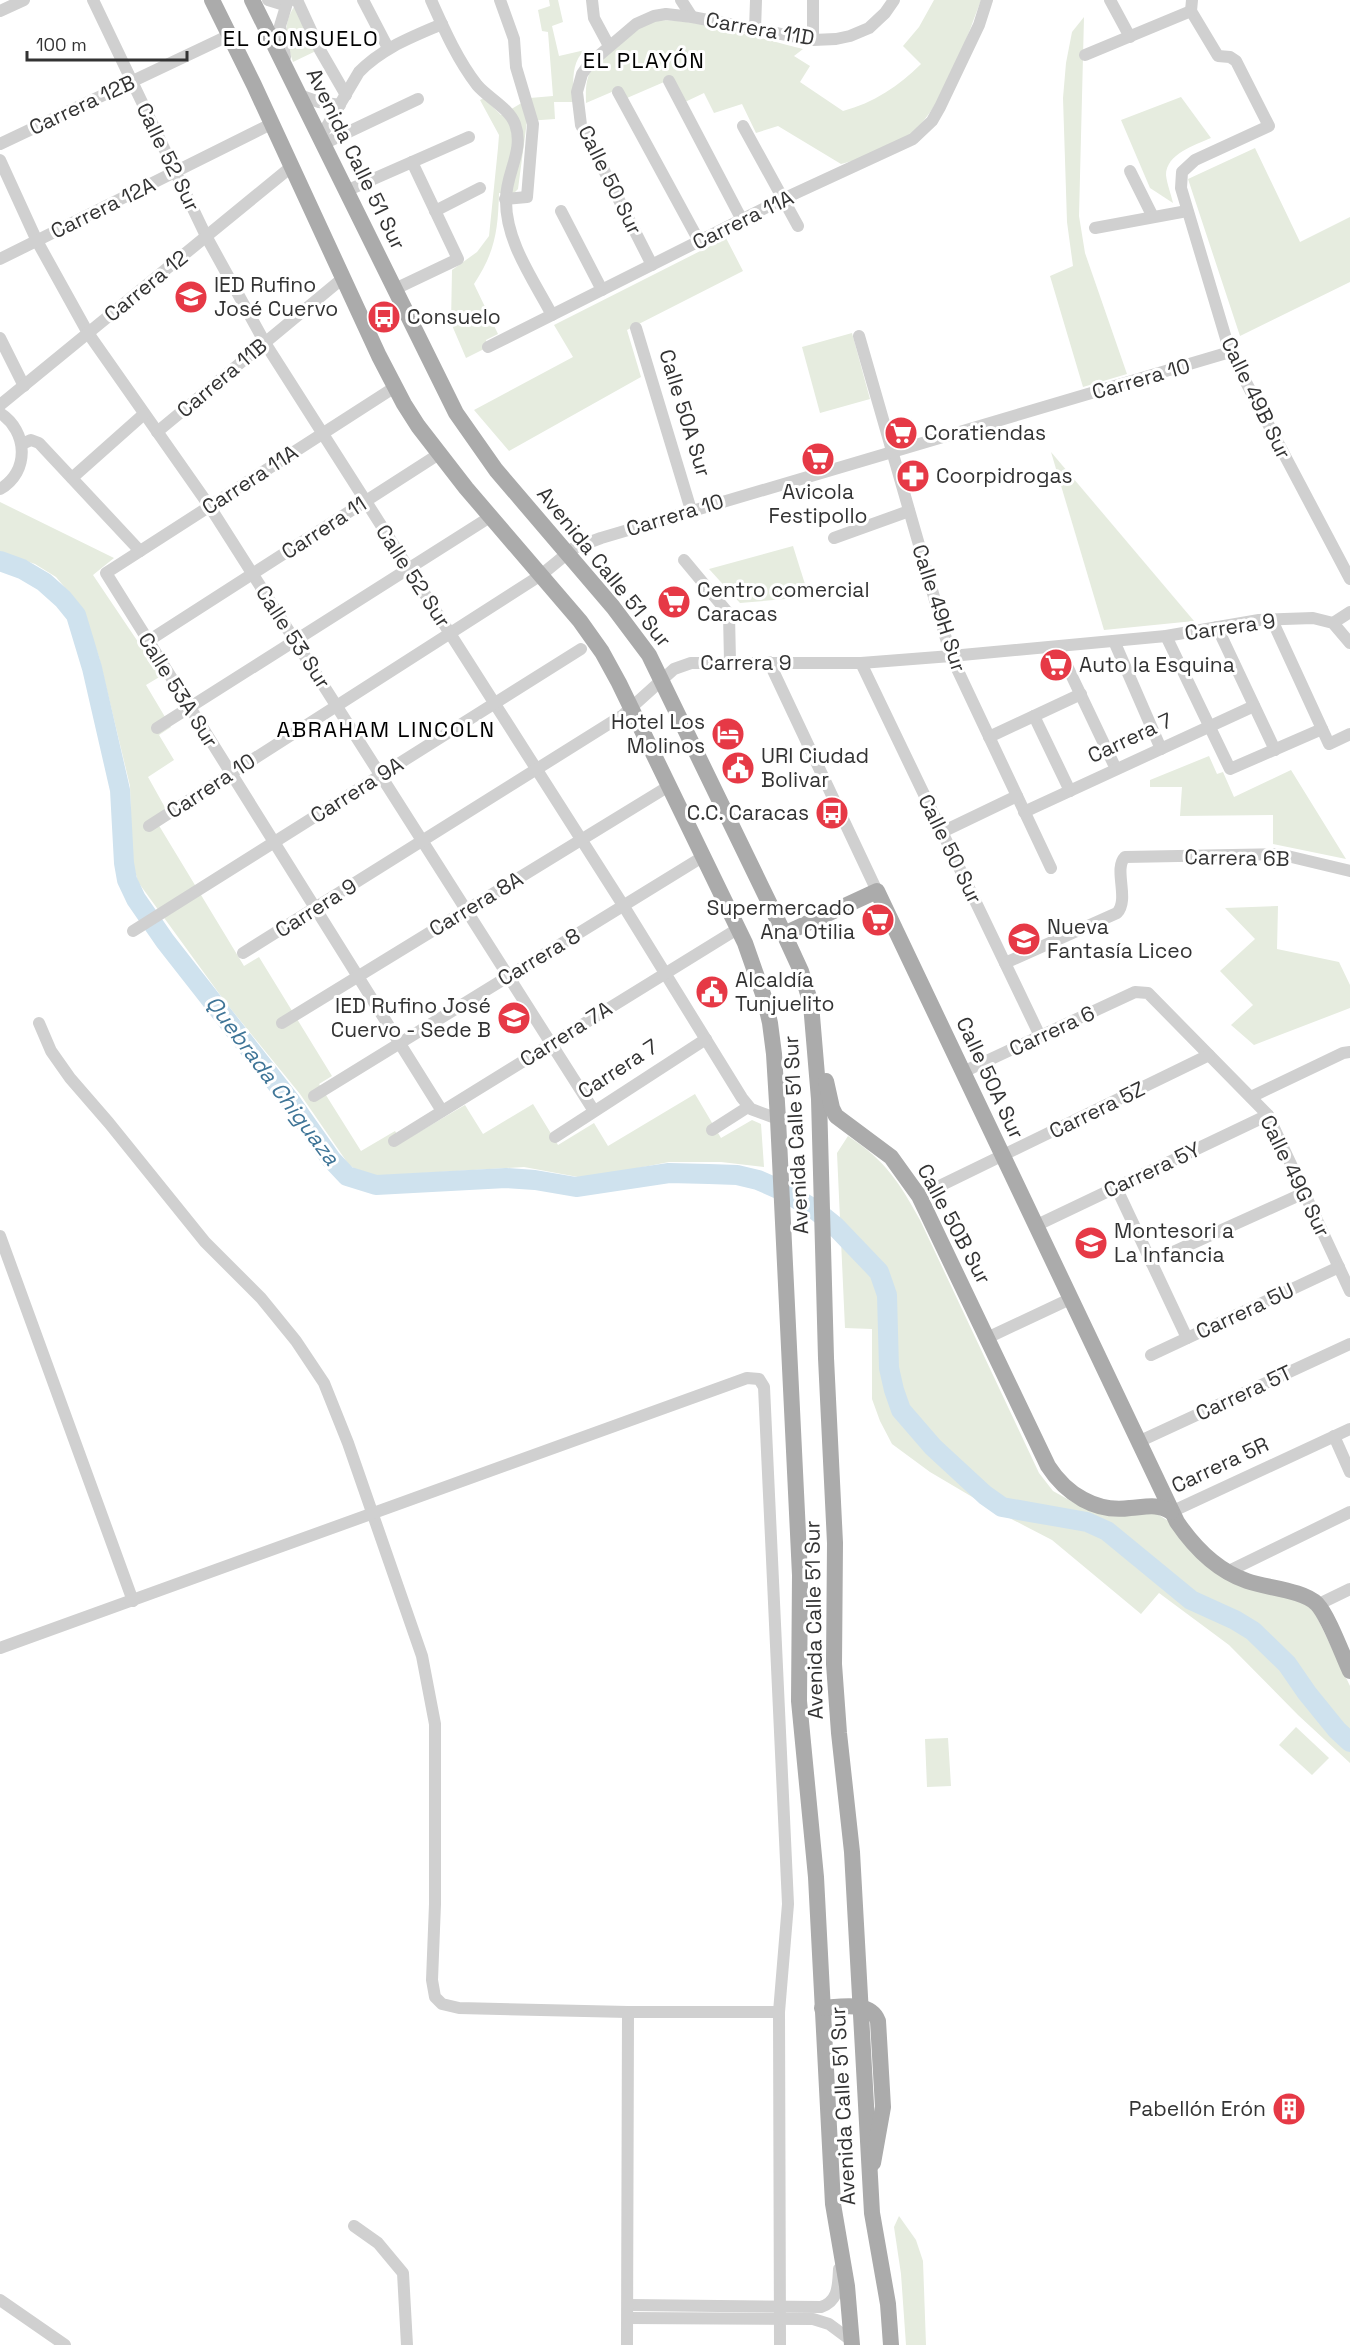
<svg xmlns="http://www.w3.org/2000/svg" width="1350" height="2345" viewBox="0 0 1350 2345" font-family="'Space Grotesk',sans-serif">
<rect width="100%" height="100%" fill="#fff"/>
<g fill="#e6ecdf">
<path d="M549,0H558L563,22L552,26L559,56L585,50C570,63 574,83 573,102H554L555,119L527,121L518,189L513,194L499,193C498,231 495,252 474,284L498,334L486,340L488,347L466,358L451,323L452,270L477,252L489,236L498,148L499,135L480,100L484,98L501,115L530,98L553,96L548,32L542,31L538,10L550,6Z"/>
<path d="M934,0H981C964,45 944,108 905,140C888,154 862,158 841,164L778,126L756,133L742,104L714,113L704,93L685,102L671,79L627,98L621,88L586,103C585,72 590,69 612,49C624,39 635,27 650,22C678,13 771,41 803,49L794,56L810,66L800,82L843,111C873,103 899,86 921,64L903,46L919,27Z"/>
<path d="M294,7L318,50L293,62C286,42 282,25 294,7Z"/>
<path d="M1084,17L1079,216L1085,253L1127,374L1083,387L1050,276L1073,266L1067,222L1063,98L1066,63L1072,32Z"/>
<path d="M1181,97L1211,138C1195,145 1166,154 1166,175C1167,184 1171,194 1173,203L1150,188L1121,120Z"/>
<path d="M1255,148L1300,242L1350,217V282L1240,336L1188,179Z"/>
<path d="M726,238L743,271L627,330L641,377L509,451L474,410L573,357L554,325Z"/>
<path d="M852,333L870,399L820,413L802,347Z"/>
<path d="M1051,452L1194,621L1104,630Z"/>
<path d="M0,502L114,558L93,575L161,676L146,685L171,727L159,735L174,760L148,777L167,811L155,819L244,966L259,957L332,1076L319,1084L361,1151L395,1131L402,1142L465,1105L483,1134L533,1104L558,1145L594,1123L608,1146L695,1094L721,1138L752,1120L761,1124L764,1167L721,1162H669L602,1175L578,1177L524,1167L374,1176L360,1172L349,1165L300,1094L226,1003L138,882L132,860L130,786L99,657L82,608L56,577L35,564L0,552Z"/>
<path d="M793,546L809,597L740,603L709,569Z"/>
<path d="M1209,756L1217,774L1223,772L1234,797L1291,770L1346,859L1273,844V815L1180,816L1182,787H1150V780Z"/>
<path d="M1278,906L1277,949L1339,962L1350,985V1008L1254,1045L1231,1025L1253,1005L1220,971L1255,939L1225,908Z"/>
<path d="M848,1136C886,1161 899,1182 920,1220L1039,1473L1053,1491L1080,1506L1154,1512L1170,1522L1182,1539L1306,1604L1314,1611L1350,1686V1763L1298,1715L1229,1645L1159,1593L1141,1614L1052,1540L996,1511L930,1472L892,1444L880,1421L872,1399V1329L845,1328L837,1153Z"/>
<path d="M1296,1727L1329,1758L1312,1775L1279,1745Z"/>
<path d="M948,1738L951,1786L927,1787L925,1739Z"/>
<path d="M899,2216L916,2240L923,2261L926,2345H906L901,2274L894,2227Z"/>
</g>
<g fill="none" stroke-linecap="round" stroke-linejoin="round">
<path stroke="#cfe2ee" stroke-width="20" d="M0,561L22,569L44,582L63,599L76,615L92,668L120,790L124,863L127,880L136,899L165,941L291,1102L331,1159L347,1176L376,1185L506,1178L535,1180L576,1187L669,1173L709,1174L737,1175L758,1180L783,1191L814,1209L835,1226L879,1272L887,1295L889,1368L894,1390L901,1410L933,1447L985,1495L1002,1507L1087,1522L1107,1531L1191,1600L1235,1620L1253,1631L1287,1664L1307,1693L1337,1730L1350,1742"/>
<g stroke="#d0d0d0" stroke-width="12">
<path d="M93,0L206,236L265,343L623,905L742,1098L751,1109L778,1119"/>
<path d="M268,0L281,4L291,0"/>
<path d="M297,0L320,50L346,95"/>
<path d="M363,0L388,48"/>
<path d="M431,0C444,29 457,59 477,85C488,98 509,108 515,124C525,151 505,174 506,201C506,242 533,279 552,315"/>
<path d="M500,0L514,39L516,67L533,124L527,197L505,199"/>
<path d="M592,0L594,18L609,46"/>
<path d="M681,0L692,17"/>
<path d="M813,0V40"/>
<path d="M1110,0L1130,37"/>
<path d="M1192,0L1191,11L1218,56L1230,57L1236,61L1269,126L1195,160L1182,172L1181,188L1230,352L1350,579"/>
<path d="M0,11L24,0"/>
<path d="M755,30L756,0"/>
<path d="M1085,55L1191,11"/>
<path d="M285,57L280,26L287,3"/>
<path d="M669,81L742,220"/>
<path d="M618,92L699,241"/>
<path d="M299,95L319,102L340,105"/>
<path d="M743,126L798,226"/>
<path d="M320,138L359,72C382,48 412,37 442,24"/>
<path d="M0,144L230,35"/>
<path d="M323,144L418,99"/>
<path d="M0,160L37,241L88,333L210,507L594,1111"/>
<path d="M1130,171L1153,217"/>
<path d="M346,191L469,137"/>
<path d="M435,211L480,188"/>
<path d="M561,211L602,290"/>
<path d="M1095,228L1187,211"/>
<path d="M0,259L271,124"/>
<path d="M652,265L581,125L577,92L582,74L589,64L636,24L654,16L666,14L692,17L813,40L836,39L850,36L869,28L885,13L894,0"/>
<path d="M395,289L458,259L412,162"/>
<path d="M636,328L691,510"/>
<path d="M859,336L951,656L1051,868"/>
<path d="M0,338L24,386"/>
<path d="M488,347L783,199L913,139L932,121L940,107L979,25L987,0"/>
<path d="M395,387L106,573L442,1111"/>
<path d="M0,405L291,167"/>
<path d="M0,413C28,431 30,472 0,489"/>
<path d="M157,432L343,278"/>
<path d="M22,444L31,440L39,443L140,551"/>
<path d="M72,478L144,414"/>
<path d="M834,538L909,511"/>
<path d="M684,560L729,614L730,662"/>
<path d="M1272,620L1329,744L1350,734"/>
<path d="M1333,623L1350,612"/>
<path d="M1217,627L1275,750"/>
<path d="M1166,636L1230,769L1322,729"/>
<path d="M148,641L439,454"/>
<path d="M1114,641L1161,749"/>
<path d="M1058,647L1116,769"/>
<path d="M769,662L877,891"/>
<path d="M861,663L1040,1036"/>
<path d="M1034,716L1070,791"/>
<path d="M157,728L490,517"/>
<path d="M989,737L1081,694"/>
<path d="M1024,812L1254,706"/>
<path d="M149,826L541,575L574,548L601,538L1230,352"/>
<path d="M942,832L1017,796"/>
<path d="M133,931L581,649"/>
<path d="M243,953L623,715L674,669L691,663H861L951,656L1166,636L1259,620L1313,618L1333,623L1350,643"/>
<path d="M1005,963L1117,913C1130,899 1113,869 1125,857L1279,854L1350,871"/>
<path d="M39,1023L51,1051L70,1078L109,1123L205,1242L261,1298L296,1341L324,1383L348,1443L422,1656L435,1724V1904L432,1980L435,1997L442,2004L459,2008L628,2012"/>
<path d="M282,1023L669,786"/>
<path d="M963,1072L1135,992L1148,993L1268,1115L1350,1291"/>
<path d="M314,1096L704,856"/>
<path d="M1251,1097L1343,1053L1350,1052"/>
<path d="M712,1130L748,1107"/>
<path d="M555,1137L706,1039"/>
<path d="M394,1141L739,928"/>
<path d="M1116,1187L1187,1338"/>
<path d="M919,1196L1209,1055"/>
<path d="M1035,1226L1268,1115"/>
<path d="M0,1236L133,1601"/>
<path d="M1151,1262L1304,1193"/>
<path d="M987,1338L1070,1299"/>
<path d="M1151,1355L1339,1267"/>
<path d="M1334,1436L1350,1472"/>
<path d="M1138,1442L1350,1344"/>
<path d="M1171,1512L1350,1429"/>
<path d="M1227,1572L1350,1512"/>
<path d="M1317,1605L1350,1589"/>
<path d="M0,1648L747,1378L759,1379L764,1387L788,1904L779,2012L780,2345"/>
<path d="M354,2226L378,2243L403,2273L407,2345"/>
<path d="M0,2300L65,2345"/>
<path d="M628,2305L821,2307C839,2301 838,2285 839,2269"/>
<path d="M628,2318L813,2319L829,2324L852,2341"/>
<path d="M627,2345L628,2012H779"/>
</g>
<g stroke="#ababab" stroke-width="16">
<path d="M212,0L254,85L379,356L404,404L418,426L466,488L580,621L602,652L619,683L745,943L764,997L770,1023L774,1054L778,1119L800,1575L799,1701L816,1877L833,2204L847,2286L852,2345"/>
<path d="M252,0L456,413L496,470L613,607L649,655L778,921L801,971L811,1004L819,1099L826,1358L835,1543L834,1664L839,1733L852,1852L872,2213L888,2304L891,2345"/>
<path d="M784,934L877,891L1177,1522C1194,1547 1218,1571 1247,1581C1266,1588 1303,1590 1317,1604C1329,1617 1342,1654 1350,1671"/>
<path d="M826,1081L832,1108L836,1116L891,1157L919,1196L1048,1466C1066,1494 1096,1513 1130,1508C1145,1507 1158,1503 1171,1512"/>
<path d="M822,2008C840,2007 870,2000 878,2021L883,2107L873,2163"/>
</g>
</g>
<defs>
<g id="school-disc" transform="scale(1.725)"><circle r="9.5" fill="#e63946" stroke="#fff"/><path d="M0-5L7-2L0 1L-7-2ZM-4 1L0 2.5L4 1V4Q0 6-4 4Z" fill="#fff"/></g>
<g id="bus-disc" transform="scale(1.725)"><circle r="9.5" fill="#e63946" stroke="#fff"/><path d="M-5-6H5V4H4V6H2V4H-2V6H-4V4H-5ZM-3.5-4V0h7V-4ZM-3.5 1.2v1.5H-2V1.2ZM2 1.2v1.5H3.5V1.2Z" fill="#fff"/></g>
<g id="supermarket-disc" transform="scale(1.725)"><circle r="9.5" fill="#e63946" stroke="#fff"/><path d="M-6-5.5h2.5l.6 2H6L4.5 2H-2.5L-4.4-4H-6ZM-1.5 3.2a1.3 1.3 0 1 0 .1 0ZM3 3.2a1.3 1.3 0 1 0 .1 0Z" fill="#fff"/></g>
<g id="pharmacy-disc" transform="scale(1.725)"><circle r="9.5" fill="#e63946" stroke="#fff"/><path d="M-2-6h4v4h4v4h-4v4h-4v-4h-4v-4h4Z" fill="#fff"/></g>
<g id="hotel-disc" transform="scale(1.725)"><circle r="9.5" fill="#e63946" stroke="#fff"/><path d="M-6-4.5h1.5V1H6V5H4.5V3h-9V5H-6ZM-4 0a1.8 1.8 0 1 1 3.6 0ZM.5 0V-2.5h3Q6-2.5 6 0Z" fill="#fff"/></g>
<g id="civic-disc" transform="scale(1.725)"><circle r="9.5" fill="#e63946" stroke="#fff"/><path d="M-.6-6.5H3V-4.5H.6V-3L4-1V1h2V6H-6V1h2V-1L-.6-3ZM-1.2 2.5V6h2.4V2.5Z" fill="#fff"/></g>
<g id="building-disc" transform="scale(1.725)"><circle r="9.5" fill="#e63946" stroke="#fff"/><path d="M-4-6H4V6H1V3H-1V6H-4ZM-2.5-4.3h1.7v1.8h-1.7ZM.8-4.3h1.7v1.8H.8ZM-2.5-1h1.7V.8h-1.7ZM.8-1h1.7V.8H.8Z" fill="#fff"/></g>
</defs>
<g fill-rule="evenodd">
<use href="#school-disc" x="191" y="297"/>
<use href="#bus-disc" x="384" y="317"/>
<use href="#supermarket-disc" x="901" y="433"/>
<use href="#supermarket-disc" x="818" y="459"/>
<use href="#pharmacy-disc" x="913" y="476"/>
<use href="#supermarket-disc" x="674" y="602"/>
<use href="#supermarket-disc" x="1056" y="665"/>
<use href="#hotel-disc" x="728" y="734"/>
<use href="#civic-disc" x="738" y="768"/>
<use href="#bus-disc" x="832" y="813"/>
<use href="#supermarket-disc" x="878" y="920"/>
<use href="#school-disc" x="1024" y="939"/>
<use href="#civic-disc" x="712" y="992"/>
<use href="#school-disc" x="514" y="1018"/>
<use href="#school-disc" x="1091" y="1243"/>
<use href="#building-disc" x="1289" y="2109"/>
</g>
<g text-anchor="middle" stroke-width="6" stroke-linejoin="round" paint-order="stroke">
<g font-size="21" fill="#333" stroke="#fff">
<text transform="translate(760 29) rotate(10)" y="7">Carrera 11D</text>
<text transform="translate(82 105) rotate(-25)" y="7">Carrera 12B</text>
<text transform="translate(168 157) rotate(64)" y="7">Calle 52 Sur</text>
<text transform="translate(356 159) rotate(64)" y="7">Avenida Calle 51 Sur</text>
<text transform="translate(610 180) rotate(64)" y="7">Calle 50 Sur</text>
<text transform="translate(103 208) rotate(-26)" y="7">Carrera 12A</text>
<text transform="translate(743 220) rotate(-26)" y="7">Carrera 11A</text>
<text transform="translate(146 286) rotate(-39)" y="7">Carrera 12</text>
<text transform="translate(222 378) rotate(-40)" y="7">Carrera 11B</text>
<text transform="translate(1141 379) rotate(-16)" y="7">Carrera 10</text>
<text transform="translate(1256 398) rotate(64)" y="7">Calle 49B Sur</text>
<text transform="translate(685 413) rotate(73)" y="7">Calle 50A Sur</text>
<text transform="translate(250 480) rotate(-33)" y="7">Carrera 11A</text>
<text transform="translate(675 515) rotate(-17)" y="7">Carrera 10</text>
<text transform="translate(324 528) rotate(-33)" y="7">Carrera 11</text>
<text transform="translate(604 567) rotate(51)" y="7">Avenida Calle 51 Sur</text>
<text transform="translate(413 576) rotate(57)" y="7">Calle 52 Sur</text>
<text transform="translate(939 608) rotate(72)" y="7">Calle 49H Sur</text>
<text transform="translate(1230 627) rotate(-8)" y="7">Carrera 9</text>
<text transform="translate(293 637) rotate(57)" y="7">Calle 53 Sur</text>
<text x="746" y="670">Carrera 9</text>
<text transform="translate(178 690) rotate(58)" y="7">Calle 53A Sur</text>
<text transform="translate(1130 738) rotate(-25)" y="7">Carrera 7</text>
<text transform="translate(211 786) rotate(-33)" y="7">Carrera 10</text>
<text transform="translate(357 790) rotate(-32)" y="7">Carrera 9A</text>
<text transform="translate(950 849) rotate(64)" y="7">Calle 50 Sur</text>
<text transform="translate(1237 858) rotate(1)" y="7">Carrera 6B</text>
<text transform="translate(476 904) rotate(-31)" y="7">Carrera 8A</text>
<text transform="translate(316 908) rotate(-32)" y="7">Carrera 9</text>
<text transform="translate(539 957) rotate(-31)" y="7">Carrera 8</text>
<text transform="translate(1052 1031) rotate(-25)" y="7">Carrera 6</text>
<text transform="translate(566 1034) rotate(-32)" y="7">Carrera 7A</text>
<text transform="translate(618 1069) rotate(-33)" y="7">Carrera 7</text>
<text transform="translate(990 1078) rotate(65)" y="7">Calle 50A Sur</text>
<text transform="translate(1097 1110) rotate(-26)" y="7">Carrera 5Z</text>
<text transform="translate(796 1135) rotate(-93)" y="7">Avenida Calle 51 Sur</text>
<text transform="translate(1152 1170) rotate(-25)" y="7">Carrera 5Y</text>
<text transform="translate(1295 1176) rotate(64)" y="7">Calle 49G Sur</text>
<text transform="translate(954 1224) rotate(62)" y="7">Calle 50B Sur</text>
<text transform="translate(1245 1311) rotate(-25)" y="7">Carrera 5U</text>
<text transform="translate(1244 1393) rotate(-25)" y="7">Carrera 5T</text>
<text transform="translate(1220 1465) rotate(-25)" y="7">Carrera 5R</text>
<text transform="translate(814 1620) rotate(-91)" y="7">Avenida Calle 51 Sur</text>
<text transform="translate(843 2106) rotate(-93)" y="7">Avenida Calle 51 Sur</text>
</g>
<g font-size="21" fill="#333" stroke="#fff" text-anchor="start">
<text x="214" y="292">IED Rufino<tspan x="214" dy="24">José Cuervo</tspan></text>
<text x="407" y="324">Consuelo</text>
<text x="924" y="440">Coratiendas</text>
<text x="936" y="483">Coorpidrogas</text>
<text x="818" y="499" text-anchor="middle">Avicola<tspan x="818" dy="24">Festipollo</tspan></text>
<text x="697" y="597">Centro comercial<tspan x="697" dy="24">Caracas</tspan></text>
<text x="1079" y="672">Auto la Esquina</text>
<text x="705" y="729" text-anchor="end">Hotel Los<tspan x="705" dy="24">Molinos</tspan></text>
<text x="761" y="763">URI Ciudad<tspan x="761" dy="24">Bolivar</tspan></text>
<text x="809" y="820" text-anchor="end">C.C. Caracas</text>
<text x="855" y="915" text-anchor="end">Supermercado<tspan x="855" dy="24">Ana Otilia</tspan></text>
<text x="1047" y="934">Nueva<tspan x="1047" dy="24">Fantasía Liceo</tspan></text>
<text x="735" y="987">Alcaldía<tspan x="735" dy="24">Tunjuelito</tspan></text>
<text x="491" y="1013" text-anchor="end">IED Rufino José<tspan x="491" dy="24">Cuervo - Sede B</tspan></text>
<text x="1114" y="1238">Montesori a<tspan x="1114" dy="24">La Infancia</tspan></text>
<text x="1266" y="2116" text-anchor="end">Pabellón Erón</text>
</g>
<g font-size="22" letter-spacing="1.5" fill="#000" stroke="#fff">
<text x="301" y="46">EL CONSUELO</text>
<text x="644" y="68">EL PLAYÓN</text>
<text x="386" y="737">ABRAHAM LINCOLN</text>
</g>
<g font-size="22" font-style="italic" fill="#3f7597" stroke="#fff">
<text transform="translate(273 1080) rotate(53)" y="8">Quebrada Chiguaza</text>
</g>
</g>
<path d="M27 51v9h160v-9" fill="none" stroke="#333333" stroke-width="3"/>
<text x="36" y="51" font-size="18" fill="#333333" stroke="#ffffff" stroke-width="4.5" paint-order="stroke">100 m</text>
</svg>
